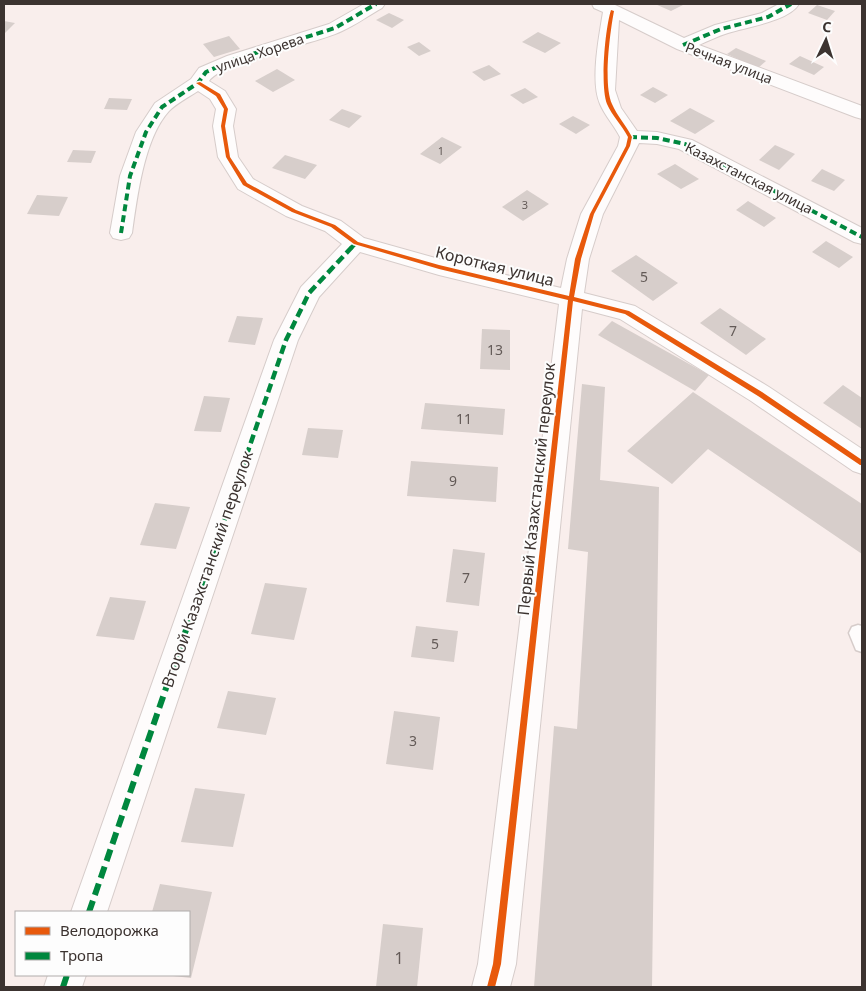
<svg xmlns="http://www.w3.org/2000/svg" width="866" height="991" viewBox="0 0 866 991" font-family="'Noto Sans',sans-serif">
<rect width="100%" height="100%" fill="#f9eeec"/>
<g fill="#d7cecb">
<path d="M655,4H680L683,5L671,11Z"/>
<path d="M817,5L835,11L827,20L808,13Z"/>
<path d="M389,13L404,20L392,28L376,20Z"/>
<path d="M4,21L15,23L4,34Z"/>
<path d="M538,32L561,43L545,53L522,42Z"/>
<path d="M229,36L240,49L214,57L203,44Z"/>
<path d="M419,42L431,51L419,56L407,47Z"/>
<path d="M736,48L766,61L758,68L727,54Z"/>
<path d="M800,56L824,67L814,75L789,64Z"/>
<path d="M489,65L501,74L484,81L472,72Z"/>
<path d="M277,69L295,80L273,92L255,81Z"/>
<path d="M653,87L668,95L655,103L640,95Z"/>
<path d="M525,88L538,97L523,104L510,95Z"/>
<path d="M109,98L132,99L127,110L104,109Z"/>
<path d="M690,108L715,121L695,134L670,121Z"/>
<path d="M342,109L362,116L349,128L329,120Z"/>
<path d="M573,116L590,125L576,134L559,124Z"/>
<path d="M442,137L462,147L440,164L420,154Z"/>
<path d="M775,145L795,154L779,170L759,160Z"/>
<path d="M73,150L96,151L91,163L67,162Z"/>
<path d="M285,155L317,165L305,179L272,168Z"/>
<path d="M675,164L699,179L681,189L657,174Z"/>
<path d="M822,169L845,180L834,191L811,181Z"/>
<path d="M527,190L549,204L523,221L502,207Z"/>
<path d="M37,195L68,197L59,216L27,214Z"/>
<path d="M748,201L776,218L764,227L736,210Z"/>
<path d="M826,241L853,257L839,268L812,252Z"/>
<path d="M636,255L678,283L653,301L611,271Z"/>
<path d="M720,308L766,339L746,355L700,323Z"/>
<path d="M237,316L263,318L255,345L228,342Z"/>
<path d="M612,321L709,375L695,391L598,335Z"/>
<path d="M482,329L510,330V370L480,369Z"/>
<path d="M582,384L605,387L600,480L659,487L652,987H534L554,726L577,729L588,552L568,549Z"/>
<path d="M843,385L862,398V429L823,403Z"/>
<path d="M693,392L862,504V554L708,449L672,484L627,451Z"/>
<path d="M204,396L230,398L221,432L194,431Z"/>
<path d="M425,403L505,409L503,435L421,429Z"/>
<path d="M308,428L343,430L338,458L302,455Z"/>
<path d="M411,461L498,467L496,502L407,496Z"/>
<path d="M155,503L190,507L176,549L140,545Z"/>
<path d="M453,549L485,553L479,606L446,602Z"/>
<path d="M265,583L307,588L294,640L251,634Z"/>
<path d="M110,597L146,601L134,640L96,636Z"/>
<path d="M416,626L458,631L454,662L411,657Z"/>
<path d="M228,691L276,698L266,735L217,728Z"/>
<path d="M394,711L440,717L433,770L386,764Z"/>
<path d="M195,788L245,794L233,847L181,842Z"/>
<path d="M160,884L212,892L191,978L173,976L189,975V912H152Z"/>
<path d="M383,924L423,928L417,987H376Z"/>
</g>
<g fill="none" stroke-linecap="round" stroke-linejoin="round">
<g stroke="#d6ccca" stroke-width="3">
<path id="service" d="M858,625L862,626V652L856,650L849,633L852,627Z"/>
</g>
<g stroke="#d6ccca" stroke-width="2">
<g id="minor">
<path d="M364,4H385L382,8C369,15 356,25 342,31C314,45 224,60 209,81L225,91L236,109L233,126L238,157L253,179L302,206L341,221L364,238L439,259L561,288L567,259L581,214L618,146L620,137C614,125 605,116 600,104C590,81 599,37 603,12L594,8L592,4H613L684,38L715,25L762,13L779,4H799C789,21 747,27 728,33C718,36 708,41 699,45L862,106V119L855,117L677,49L619,20L615,90L621,108L637,131L657,132L692,140L862,228V244L854,242L679,149L657,144L639,143L603,214L589,259L584,293L635,306L769,387L862,449V474L853,471L751,401L620,319L582,309L516,964L510,987H472L478,964L559,304L439,275L360,252L319,297L298,340L107,912H71L274,340L301,287L342,244L325,231L286,216L238,189L218,157L213,126L216,109L210,99L198,91C189,97 177,103 169,111C144,138 137,198 132,233L129,238L121,240L113,238L110,233L120,176L136,132L155,103L191,79L199,68L227,56L329,24Z"/>
<path d="M48,975H86L82,987H44Z"/>
</g>
</g>
<use href="#service" fill="#fefcfc" fill-rule="evenodd"/>
<use href="#minor" fill="#fefcfc" fill-rule="evenodd"/>
<g stroke="#00873e" stroke-width="4" stroke-dasharray="7 4" stroke-linecap="butt">
<path d="M683,45L721,29L768,17L791,4"/>
<path d="M630,137L657,138L685,144L862,237"/>
<path d="M121,233L130,176L146,132L162,107L198,83L206,72L233,60L335,28L376,4"/>
<path d="M351,248L356,243"/>
</g>
<path stroke="#00873e" stroke-width="4.5" stroke-dasharray="9 4.5" stroke-linecap="butt" d="M207,571L286,340L309,293L352,247"/>
<g stroke="#00873e" stroke-width="6" stroke-dasharray="12 6" stroke-linecap="butt">
<path d="M89,912L207,569"/>
<path d="M63,987L67,975"/>
</g>
<g stroke="#fdfdfd" stroke-width="3">
<path id="cycleway" d="M611,10L614,11C610,33 603,84 612,104C617,116 626,125 632,137L630,146L594,214L581,259L574,297L629,311L762,392L862,460V465H860L758,396L625,314L573,301L501,964L495,987H487L493,964L568,300L439,269L354,244L331,227L292,212L243,185L226,157L221,126L224,109L216,96L196,83L200,82L220,94L228,109L225,126L230,157L247,183L296,210L335,225L358,242L439,265L569,296L575,259L590,214L626,146L628,137C622,125 612,116 607,104C600,86 605,29 611,10Z"/>
</g>
<use href="#cycleway" fill="#e8590c" fill-rule="evenodd"/>
</g>
<g text-anchor="middle" stroke-width="4" stroke-linejoin="round" paint-order="stroke">
<g font-size="11" fill="#635a57">
<text x="441" y="155">1</text>
<text x="525" y="209">3</text>
</g>
<g font-size="14" fill="#3c3330" stroke="#fdfdfd">
<text transform="translate(260 53) rotate(-19)" y="5">улица Хорева</text>
<text transform="translate(729 63) rotate(21)" y="5">Речная улица</text>
<text transform="translate(749 178) rotate(27)" y="5">Казахстанская улица</text>
</g>
<g font-size="14" fill="#635a57">
<text x="644" y="282">5</text>
<text x="733" y="336">7</text>
<text x="495" y="355">13</text>
<text x="464" y="424">11</text>
<text x="453" y="486">9</text>
<text x="466" y="583">7</text>
<text x="435" y="649">5</text>
<text x="413" y="746">3</text>
</g>
<g font-size="16" fill="#3c3330" stroke="#fdfdfd">
<text transform="translate(495 266) rotate(14)" y="6">Короткая улица</text>
<text transform="translate(536 489) rotate(-84)" y="6">Первый Казахстанский переулок</text>
<text transform="translate(207 569) rotate(-71)" y="6">Второй Казахстанский переулок</text>
</g>
<g font-size="16" fill="#635a57">
<text x="399" y="964">1</text>
</g>
</g>
<rect width="866" height="991" fill="none" stroke="#3c3330" stroke-width="10"/>
<rect x="15" y="911" width="175" height="65" fill="#fdfdfd" stroke="#b0acab"/>
<rect x="25" y="927" width="25" height="8" fill="#e8590c" stroke="#b0acab"/>
<text x="60" y="936" font-size="15" fill="#3c3330">Велодорожка</text>
<rect x="25" y="952" width="25" height="8" fill="#00873e" stroke="#b0acab"/>
<text x="60" y="961" font-size="15" fill="#3c3330">Тропа</text>
<g transform="translate(826 40) rotate(4)" stroke="#fdfdfd" stroke-width="4" paint-order="stroke">
<path d="M0-4L9 19L0 12L-9 19Z" fill="#3c3330"/>
<text y="-8" font-size="14" font-weight="bold" text-anchor="middle" fill="#3c3330">С</text>
</g>
</svg>
